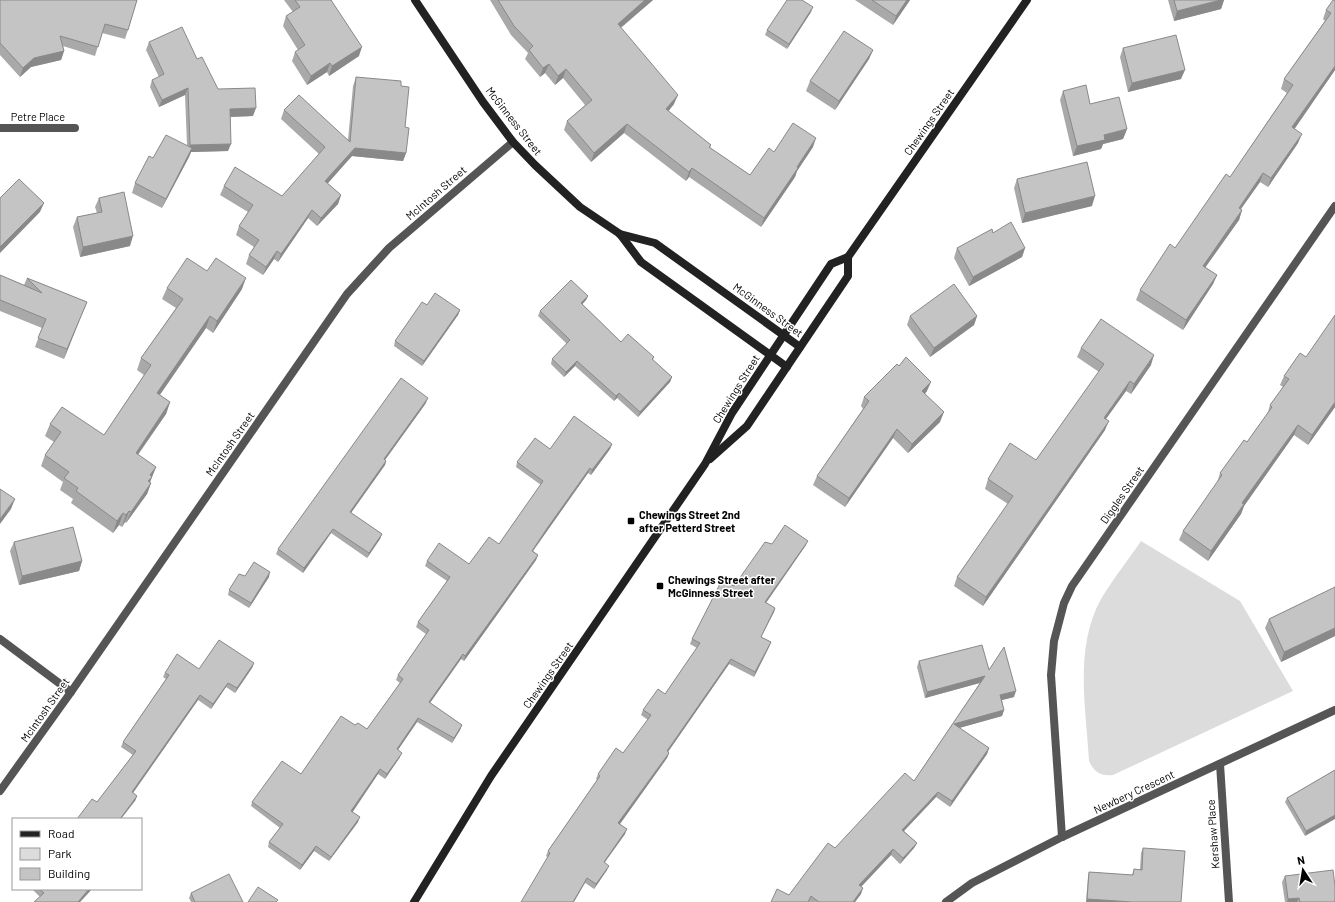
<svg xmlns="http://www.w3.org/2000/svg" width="1335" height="902" viewBox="0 0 1335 902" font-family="Barlow,sans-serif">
<rect width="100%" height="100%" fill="#fff"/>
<path fill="#dcdcdc" d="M1141,541L1240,601L1293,691L1113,775C1100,776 1095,773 1089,761C1086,708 1074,648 1101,599C1113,579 1128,560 1141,541Z"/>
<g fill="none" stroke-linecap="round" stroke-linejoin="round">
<g stroke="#555" stroke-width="8">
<path d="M0,128H75"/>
<path d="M0,639L71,692"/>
<path d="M1220,764L1229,902"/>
<path d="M0,791L71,692L347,294L389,248L513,142"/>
<path d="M1062,837L1051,675L1054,641L1064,603L1072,586L1335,206"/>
<path d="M946,902L972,883L1062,837L1335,710"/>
</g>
<g stroke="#222" stroke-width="8">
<path d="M415,0L483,102L513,142L535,165L580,207L620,234L641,262L787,367"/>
<path d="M620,234L655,243L800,347"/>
<path d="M710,459L747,426L848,276V257"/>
<path d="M414,902L491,776L705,464L732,413L831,264L848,257L1027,0"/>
</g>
</g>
<g fill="#a9a9a9">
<path d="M0,0H137L128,30L125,39L102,33L95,56L63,46L64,51L61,60L31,67L20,77L0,55Z"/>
<path d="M284,0H331L359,56L329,76L327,72L307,85L292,61L295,52L298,50L283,26L286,16L293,12Z"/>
<path d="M490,0H653L621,28L674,104L668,111L711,145L710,148L750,175L774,152L813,147L797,171L795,177L761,227L689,177L686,181L624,133L591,162L564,130L567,121L585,105L563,78L555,85L545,73L540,77L525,59L528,53L511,35Z"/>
<path d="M855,0H910L893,25Z"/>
<path d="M1168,0H1224L1221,9L1174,21Z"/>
<path d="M1335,0V70L1294,129L1298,143L1268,187L1260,182L1241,209L1242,210L1239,220L1205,267L1217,275L1213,284L1183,330L1136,300L1140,290L1175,248L1230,177L1287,93L1281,89L1284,79L1325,21L1323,19L1326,10Z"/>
<path d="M811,12L787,49L765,35L767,30Z"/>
<path d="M149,42L197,59L218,89L253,116L230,117L228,151L191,152L189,157L162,208L132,193L135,183L187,145L185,95L159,107L150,87L152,80L159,77L146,50Z"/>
<path d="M1123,48L1181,79L1128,92L1120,57Z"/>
<path d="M873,50L869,59L835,110L806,91L810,81Z"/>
<path d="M356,77L401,86L405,127L406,153L403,161L352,156L327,183L341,195L338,204L317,226L308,218L278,262L274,259L263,275L246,264L249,255L254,247L236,235L239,226L248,212L220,195L224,186L282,196L319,154L281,119L284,110L348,140L353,86Z"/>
<path d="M1063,91L1090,104L1127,129L1123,139L1103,144L1101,149L1073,156L1060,100Z"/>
<path d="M1017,179L1092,206L1022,223L1014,188Z"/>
<path d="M99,198L130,246L80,257L73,227L77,217L97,213L95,207Z"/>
<path d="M993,233L1025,248L1022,257L969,286L954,258L957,248Z"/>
<path d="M207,271L242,289L213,333L206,328L159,395L170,402L166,414L138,455L156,467L150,482L151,483L147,494L126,523L125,522L122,527L119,525L113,533L71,503L73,499L60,490L63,482L41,466L45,455L54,442L45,436L50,424L104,435L144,375L137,370L141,358L176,308L162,299L167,288Z"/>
<path d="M0,275L24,285L27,278L87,302L64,359L35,347L42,328L0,311Z"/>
<path d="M588,296L586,300L582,304L621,342L654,357L653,360L672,377L670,382L638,417L617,398L614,401L575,366L564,377L551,364L552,359L567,344L538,316L540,311Z"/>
<path d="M427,305L460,310L458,315L422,366L394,346L395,341Z"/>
<path d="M910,316H977L974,325L930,357L907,325Z"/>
<path d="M1081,348L1151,365L1131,394L1126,391L1106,419L1105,430L983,606L954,586L957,577L1008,504L985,489L988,479L1036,460L1099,372L1077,357Z"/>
<path d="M1284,376L1335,407L1308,445L1294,435L1244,506L1241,514L1208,561L1179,540L1183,531L1217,483L1220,473L1247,442L1267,415L1270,405L1283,387L1280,385Z"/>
<path d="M927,391L925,394L940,422L908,453L893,438L845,507L813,485L817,476L863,409L861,406L864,397Z"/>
<path d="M426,403L385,460L386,461L385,465L351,513L382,534L380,539L367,558L331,533L303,573L276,554L278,549Z"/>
<path d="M612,444L610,449L591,475L588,473L533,551L538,555L536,560L464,661L461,659L430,703L462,725L460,730L452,743L417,722L398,750L400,757L385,779L378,774L352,812L358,822L329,861L314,851L300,870L268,847L269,842L280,828L251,806L252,802L301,774L355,725L367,729L400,683L396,680L398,675L426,634L416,627L418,622L447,581L425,566L427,561L469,564L499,544L541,485L516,467L517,462L550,449Z"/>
<path d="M14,542L82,561L79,571L19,585L10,551Z"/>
<path d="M772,544L806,545L766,603L775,608L774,612L761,637L771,642L769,647L754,677L729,664L668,752L669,753L667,758L620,824L625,834L605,862L607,870L594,889L546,856L548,851L597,780L596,779L598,774L623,753L648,720L641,715L643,710L665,694L697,648L690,644L692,639L734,586Z"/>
<path d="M245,576L269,577L249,608L228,595L229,590Z"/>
<path d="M1335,586V636L1281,662L1265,628L1269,619L1334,588Z"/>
<path d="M919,661L989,670L1014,697L1002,700L1004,710L1002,716L959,728L989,748L987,754L950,807L936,797L904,831L917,843L914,848L900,864L891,855L861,887V894L855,902H771L789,895L835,848L914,781L980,683L925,698L917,667Z"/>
<path d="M254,663L252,668L235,693L226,687L211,709L198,700L133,793L137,796L135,801L97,802L133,755L121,747L123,742L166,679L163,677L165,673Z"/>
<path d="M1335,770L1305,836L1285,802L1287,798Z"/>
<path d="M1143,848L1181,902H1086L1088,877L1089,872L1132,875L1134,869L1140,870L1141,853Z"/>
<path d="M1285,876L1335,902H1285L1282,882Z"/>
<path d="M32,889H92L80,902H34L40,897Z"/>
<path d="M191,893L243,902H191L189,898Z"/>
</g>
<g fill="#898989">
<path d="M645,0H653L614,33L618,24Z"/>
<path d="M907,0H910L893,25L896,16Z"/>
<path d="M1221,0H1224L1221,9L1174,21L1177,11Z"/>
<path d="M813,7L811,12L787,49L789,44Z"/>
<path d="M362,47L359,56L329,76L332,66Z"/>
<path d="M873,50L869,59L835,110L839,101Z"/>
<path d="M64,51L61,60L31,67L20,77L23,68L34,58Z"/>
<path d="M330,63L327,72L307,85L311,76Z"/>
<path d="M549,64L545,73L540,77L543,68Z"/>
<path d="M1335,66V70L1289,137L1292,127Z"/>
<path d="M566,69L563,78L555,85L558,76Z"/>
<path d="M1185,70L1181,79L1128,92L1132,83Z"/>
<path d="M188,88L185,95L159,107L162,100Z"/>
<path d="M678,95L674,104L663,118L666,109Z"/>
<path d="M256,108L253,116L227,117L230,109Z"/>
<path d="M627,124L624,133L591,162L594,153Z"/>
<path d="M1127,129L1123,139L1103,144L1101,149L1073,156L1077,146L1104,135Z"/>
<path d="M1302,134L1298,143L1268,187L1271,178Z"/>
<path d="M816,138L813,147L797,171L795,177L761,227L764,218Z"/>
<path d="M231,144L228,151L191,152L189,157L162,208L166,199L187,152L190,145Z"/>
<path d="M355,148L406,153L403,161L352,156L322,190L325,181Z"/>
<path d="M692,168L689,177L686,181L689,172Z"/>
<path d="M1263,173L1260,182L1235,217L1239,208Z"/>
<path d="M341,195L338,204L317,226L321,218Z"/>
<path d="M1095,196L1092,206L1022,223L1025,213Z"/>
<path d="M44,203L40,212L0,253V247Z"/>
<path d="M312,210L308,218L278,262L281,254Z"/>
<path d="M1242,210L1239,220L1200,275L1203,266Z"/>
<path d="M133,236L130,246L80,257L83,247Z"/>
<path d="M1025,248L1022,257L969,286L973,277Z"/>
<path d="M277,251L274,259L263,275L266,267Z"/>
<path d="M1217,275L1213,284L1183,330L1186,320Z"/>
<path d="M246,278L242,289L213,333L217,321Z"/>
<path d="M588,296L586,300L579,308L581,303Z"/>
<path d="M87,302L83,311L64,359L67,349Z"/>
<path d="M460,310L458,315L422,366L424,361Z"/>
<path d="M210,316L206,328L153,405L157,393Z"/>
<path d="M977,316L974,325L930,357L934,348Z"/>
<path d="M1154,355L1151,365L1131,394L1134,384Z"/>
<path d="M577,361L575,366L564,377L566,372Z"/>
<path d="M672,377L670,382L638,417L640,412Z"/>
<path d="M1130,381L1126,391L1100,427L1104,418Z"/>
<path d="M931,382L927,391L919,400L922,391Z"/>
<path d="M619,393L617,398L614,401L616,396Z"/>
<path d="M428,398L426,403L382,464L384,459Z"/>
<path d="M170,402L166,414L131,464L136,453Z"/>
<path d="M1335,402V407L1308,445L1312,435Z"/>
<path d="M944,412L940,422L908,453L912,444Z"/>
<path d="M1109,421L1105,430L983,606L986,597Z"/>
<path d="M1298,425L1294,435L1244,506L1241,514L1208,561L1211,551L1242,503Z"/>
<path d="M897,429L893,438L845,507L849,498Z"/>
<path d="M612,444L610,449L591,475L592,470Z"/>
<path d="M386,461L385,465L348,517L350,512Z"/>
<path d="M156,467L148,487L151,483L147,494L126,523L131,512L150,475Z"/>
<path d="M590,468L588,473L530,555L532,551L548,527Z"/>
<path d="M15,499L11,509L0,524V519Z"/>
<path d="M129,511L125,522L122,527L126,515Z"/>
<path d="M123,513L119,525L113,533L117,521Z"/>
<path d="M333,529L331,533L303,573L304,568Z"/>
<path d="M382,534L380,539L367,558L369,553Z"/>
<path d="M808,541L806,545L763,607L765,602Z"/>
<path d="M538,555L536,560L464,661L465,656Z"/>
<path d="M82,561L79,571L19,585L22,576Z"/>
<path d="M270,572L269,577L249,608L251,603Z"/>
<path d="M775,608L774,612L759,641L761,637Z"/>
<path d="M1335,628V636L1281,662L1284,652Z"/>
<path d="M771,642L769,647L754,677L755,672Z"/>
<path d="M463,654L461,659L427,707L429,702Z"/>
<path d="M731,659L729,664L665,756L667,751Z"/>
<path d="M254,663L252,668L235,693L237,688Z"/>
<path d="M985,676L983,682L925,698L927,692Z"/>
<path d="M228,683L226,687L211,709L213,704Z"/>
<path d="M1016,691L1014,697L998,701L1000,695Z"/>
<path d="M200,695L198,700L130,797L132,792Z"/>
<path d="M1004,710L1002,716L952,730L954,724Z"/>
<path d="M418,718L417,722L395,754L397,749Z"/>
<path d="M462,725L460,730L452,743L454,738Z"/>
<path d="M989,748L987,754L950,807L952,801Z"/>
<path d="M402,753L400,757L385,779L387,774Z"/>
<path d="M669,753L667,758L617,828L618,823Z"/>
<path d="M380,769L378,774L350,816L351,811Z"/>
<path d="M938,792L936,797L900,835L902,830Z"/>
<path d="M137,796L135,801L121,819H120Z"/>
<path d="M1335,815V819L1305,836L1306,831Z"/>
<path d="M360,817L358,822L329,861L331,857Z"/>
<path d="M627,829L625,834L602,866L604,862Z"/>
<path d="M917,843L914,848L900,864L903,858Z"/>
<path d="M316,846L314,851L300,870L302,865Z"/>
<path d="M893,849L891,855L857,891L859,885Z"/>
<path d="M609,866L607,870L594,889L596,884Z"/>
<path d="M587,878L585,883L574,902H573Z"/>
<path d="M863,888L861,894L855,902H853Z"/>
<path d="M89,889H92L80,902H78Z"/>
<path d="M1299,898L1297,902H1287L1288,899Z"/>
<path d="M1087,899L1132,902H1086Z"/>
</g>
<g fill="#c4c4c4" stroke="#898989">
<path d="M0,0H137L128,30L105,24L98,47L60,36L64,51L34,58L23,68L0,43Z"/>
<path d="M295,0H331L362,47L332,66L330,63L311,76L295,52L305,45L286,16L300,7Z"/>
<path d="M498,0H645L618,24L678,95L666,109L711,145L709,147L750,175L769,148L774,152L793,123L816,138L797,167L798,168L764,218L692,168L689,172L627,124L594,153L567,121L592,100L566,69L558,76L549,64L543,68L529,50L533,46L514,26Z"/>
<path d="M787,0H802L813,7L789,44L767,30Z"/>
<path d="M872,0H907L896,16Z"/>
<path d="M1174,0H1221L1177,11Z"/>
<path d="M1333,0H1335V66L1292,127L1302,134L1271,178L1263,173L1239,208L1242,210L1203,266L1217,275L1186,320L1140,290L1170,244L1175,248L1226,174L1230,177L1293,85L1284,79L1331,13L1326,10Z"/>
<path d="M182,27L197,59L202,57L218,89L255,88L256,108L230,109L231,144L190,145L188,88L162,100L152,80L164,74L149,42Z"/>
<path d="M844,31L873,50L839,101L810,81Z"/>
<path d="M1176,35L1185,70L1132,83L1123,48Z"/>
<path d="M356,77L401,81V86L409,87L405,127L409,128L406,153L355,148L325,181L341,195L321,218L312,210L281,254L277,251L266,267L249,255L259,240L239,226L253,205L224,186L235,167L282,196L325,147L284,110L299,95L350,142Z"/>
<path d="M1086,85L1090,104L1119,97L1127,129L1104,135L1105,140L1077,146L1063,91Z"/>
<path d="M166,135L192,148L166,199L135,183L149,156L153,158Z"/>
<path d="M1087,162L1095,196L1025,213L1017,179Z"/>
<path d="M19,179L44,203L0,247V198Z"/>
<path d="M124,192L133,236L83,247L77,217L102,212L99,198Z"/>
<path d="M1011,222L1025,248L973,277L957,248L992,229L993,233Z"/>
<path d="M187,258L207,271L216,258L246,278L217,321L210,316L157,393L170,402L136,453L156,467L150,475L152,477L148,481L151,483L131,512L129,511L126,515L123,513L117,521L76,491L78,488L64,478L69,472L45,455L61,432L50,424L62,407L104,435L151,365L141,358L183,299L167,288Z"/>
<path d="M0,275L42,293L27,278L87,302L67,349L38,338L46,319L0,300Z"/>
<path d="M571,280L588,296L581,303L621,342L628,334L654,357L652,359L672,377L640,412L619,393L616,396L577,361L566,372L552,359L570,340L540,311Z"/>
<path d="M954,284L977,316L934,348L910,316Z"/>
<path d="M435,293L460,310L424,361L395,341L422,302L427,305Z"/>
<path d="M1335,315V402L1312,435L1298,425L1242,503L1244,504L1211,551L1183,531L1222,475L1220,473L1244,440L1247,442L1272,407L1270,405L1289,379L1284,376L1300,353L1306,357Z"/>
<path d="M1101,319L1154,355L1134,384L1130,381L1104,418L1109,421L986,597L957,577L1013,496L988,479L1010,443L1036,460L1104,364L1081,348Z"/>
<path d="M906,357L931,382L922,391L944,412L912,444L897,429L849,498L817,476L869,401L864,397L897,364L899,366Z"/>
<path d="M401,378L428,398L384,459L386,461L350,512L382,534L369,553L333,529L304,568L278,549Z"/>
<path d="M574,416L612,444L592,470L590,468L548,527L532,551L538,555L465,656L463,654L429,702L462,725L454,738L418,718L397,749L402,753L387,774L380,769L351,811L360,817L331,857L316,846L302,865L269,842L283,824L252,802L282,761L301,774L341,716L355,725L358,723L367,729L403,679L398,675L429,630L418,622L450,577L427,561L439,543L469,564L489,537L499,544L543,481L517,462L535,438L550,449Z"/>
<path d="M0,489L15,499L0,519Z"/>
<path d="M785,525L808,541L765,602L775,608L761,637L771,642L755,672L731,659L667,751L669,753L618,823L627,829L604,862L609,866L596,884L587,878L573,902H521L550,853L548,851L600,776L598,774L616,748L623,753L651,715L643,710L658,689L665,694L700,643L692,639L722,580L734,586L765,542L772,544Z"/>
<path d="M73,527L82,561L22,576L14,542Z"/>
<path d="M254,562L270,572L251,603L229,590L239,574L245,576Z"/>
<path d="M1335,587V628L1284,652L1269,619Z"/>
<path d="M219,640L254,663L237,688L228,683L213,704L200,695L132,792L137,796L120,819H77L92,799L97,802L136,751L123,742L169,675L165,673L177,654L199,669Z"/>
<path d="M982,645L989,670L1004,647L1016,691L1000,695L1004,710L954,724L989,748L952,801L938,792L902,830L917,843L903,858L893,849L859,885L863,888L853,902H819L811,896L808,902H771L777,889L789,895L828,843L835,848L905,773L914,781L985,676L927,692L919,661Z"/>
<path d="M1335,770V815L1306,831L1287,798Z"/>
<path d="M1143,848L1185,851L1181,902H1132L1087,899L1089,872L1133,875L1134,869L1142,870Z"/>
<path d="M1333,870L1335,886V902H1300L1299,898L1288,899L1285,876Z"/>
<path d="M229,874L243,902H195L191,893Z"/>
<path d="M258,887L278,900L276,902H248Z"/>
<path d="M39,889H89L78,902H34L44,893Z"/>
</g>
<g fill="#000" stroke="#fff" stroke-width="1.5">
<rect x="627" y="517" width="8" height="8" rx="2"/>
<rect x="656" y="582" width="8" height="8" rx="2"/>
</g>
<g text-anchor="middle" stroke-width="3" stroke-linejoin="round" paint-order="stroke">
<g font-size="11" fill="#000" stroke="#fff">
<text x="38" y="121">Petre Place</text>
<text transform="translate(514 121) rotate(52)" y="4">McGinness Street</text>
<text transform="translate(929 122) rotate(-55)" y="4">Chewings Street</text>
<text transform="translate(436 193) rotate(-41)" y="4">McIntosh Street</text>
<text transform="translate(768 310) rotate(36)" y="4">McGinness Street</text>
<text transform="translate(736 389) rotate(-58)" y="4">Chewings Street</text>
<text transform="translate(230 444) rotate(-55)" y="4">McIntosh Street</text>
<text transform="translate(1122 495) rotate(-55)" y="4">Diggles Street</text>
<text transform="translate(548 675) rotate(-55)" y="4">Chewings Street</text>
<text transform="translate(45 710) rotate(-55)" y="4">McIntosh Street</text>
<text transform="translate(1134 792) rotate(-25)" y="4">Newbery Crescent</text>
<text transform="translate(1213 834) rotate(-94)" y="4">Kershaw Place</text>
</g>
<g font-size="11" font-weight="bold" fill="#000" stroke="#fff" text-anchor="start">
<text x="639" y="519">Chewings Street 2nd<tspan x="639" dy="13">after Petterd Street</tspan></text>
<text x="668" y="584">Chewings Street after<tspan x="668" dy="13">McGinness Street</tspan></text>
</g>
</g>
<rect x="12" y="818" width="130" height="72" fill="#ffffff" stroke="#999999"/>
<rect x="20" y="831" width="20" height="6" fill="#222222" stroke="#999999"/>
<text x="48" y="838" font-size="12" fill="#000000">Road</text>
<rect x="20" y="848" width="20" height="12" fill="#dcdcdc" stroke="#999999"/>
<text x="48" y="858" font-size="12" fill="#000000">Park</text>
<rect x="20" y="868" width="20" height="12" fill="#c4c4c4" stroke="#999999"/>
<text x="48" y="878" font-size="12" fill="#000000">Building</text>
<g transform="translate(1303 870) rotate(348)" stroke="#ffffff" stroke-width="3" paint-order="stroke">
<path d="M0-3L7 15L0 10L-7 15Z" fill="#000000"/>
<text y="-6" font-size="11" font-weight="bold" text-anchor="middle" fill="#000000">N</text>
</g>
</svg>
